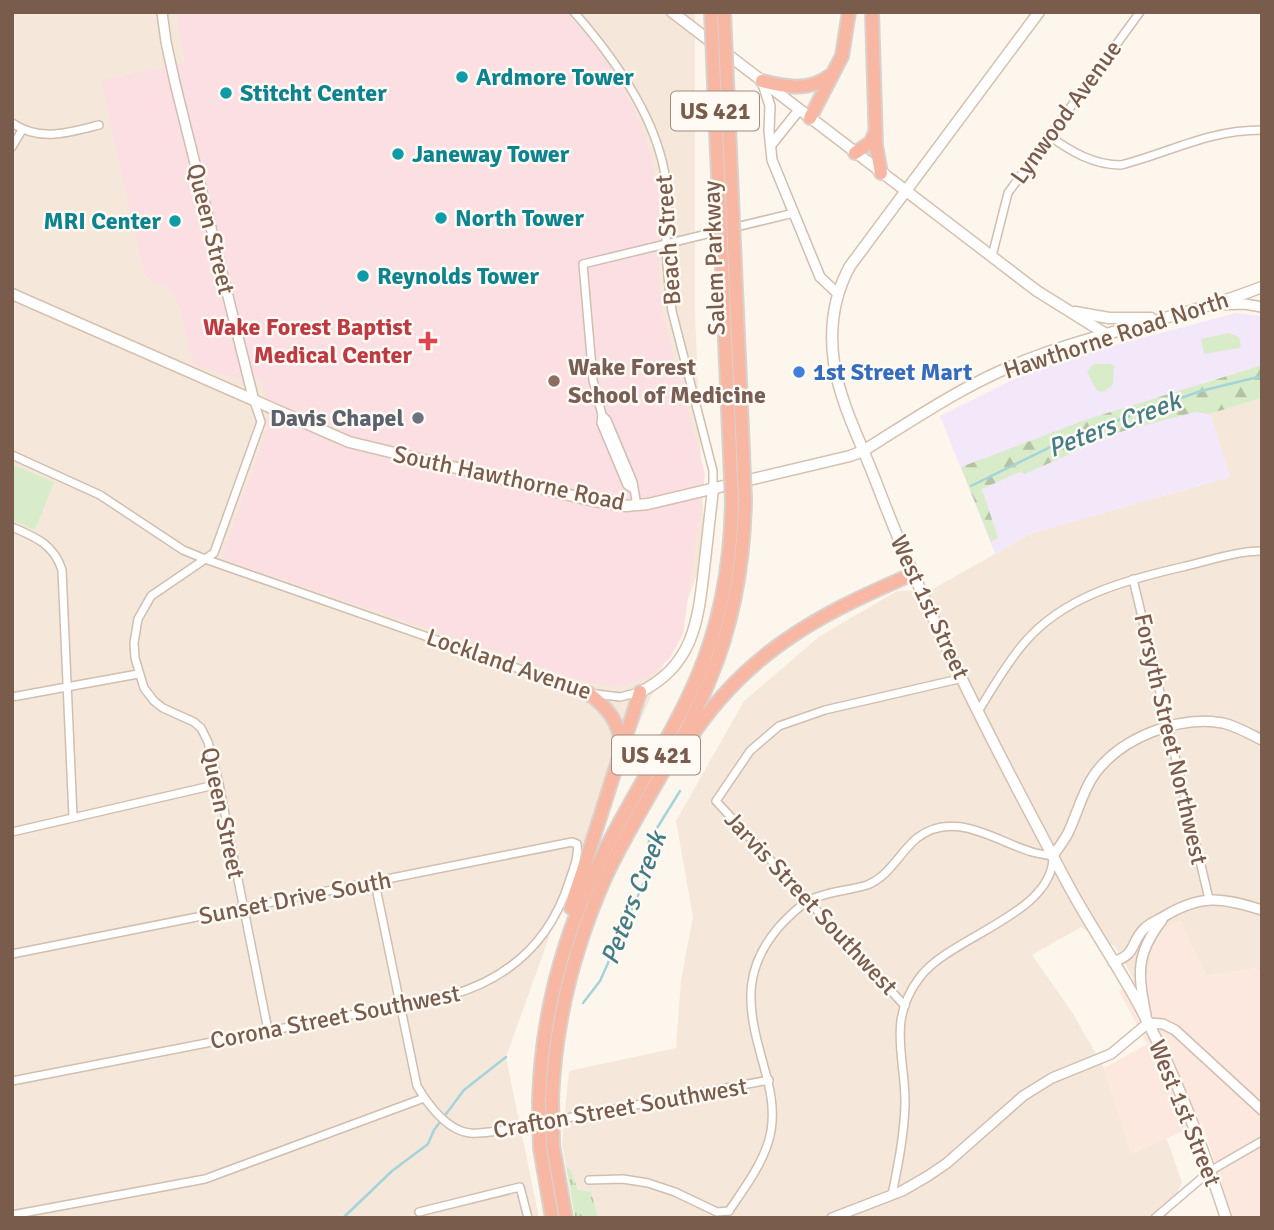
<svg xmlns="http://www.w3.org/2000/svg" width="1274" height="1230" viewBox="0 0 1274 1230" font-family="Signika,sans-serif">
<defs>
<pattern id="grass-tufts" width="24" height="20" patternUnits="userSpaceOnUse" patternTransform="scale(1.75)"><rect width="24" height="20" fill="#d8ecc9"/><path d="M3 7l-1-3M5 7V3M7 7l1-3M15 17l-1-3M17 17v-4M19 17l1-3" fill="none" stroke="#b4c2a5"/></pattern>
<pattern id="forest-firs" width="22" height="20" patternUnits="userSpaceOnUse" patternTransform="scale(1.75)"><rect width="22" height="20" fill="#d8ecc9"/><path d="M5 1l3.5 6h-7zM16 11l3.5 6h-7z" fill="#b4c2a5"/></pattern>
</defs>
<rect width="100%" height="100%" fill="#fdf6ec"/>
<g fill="#f5e8da">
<path d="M12,12H695V314L705,554L651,697L574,868L506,1057L539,1218H12Z"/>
<path d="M1262,398V975L1256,968L1206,976L1180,921L1163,930L1151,953L1149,974L1134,980L1116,947L1081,927L1032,955L1072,1012L1104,1068L1131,1153L1166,1137L1182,1182L1167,1218H590L571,1171L566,1166L562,1144L569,1071L676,1048L681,980L693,917L676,821L744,701L820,636L897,591L931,590L1032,533L1230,477L1209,414Z"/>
</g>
<path fill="#fde8e0" d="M1180,920L1206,976L1256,968L1262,975V1218H1233L1202,1123L1131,1154L1104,1068L1147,1044L1119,991L1134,980L1149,974L1151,953L1163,930Z"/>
<path fill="#f3e8fa" d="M1236,313L1262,316V365L1201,383L1230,477L1032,533L995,554L940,416L1018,377L1078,355Z"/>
<path fill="#fbdfe3" d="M178,12H566L602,54L632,105L647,144L659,190V280L663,317L705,474L683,634L670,658L647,678L615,687L583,681L222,559L267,429L266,391L259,379L236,378L193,365L181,312L172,290L145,276L101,80L185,63L178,25Z"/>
<path fill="url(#grass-tufts)" d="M566,1166L571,1170L578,1190L591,1192L598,1218H575Z"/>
<path fill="url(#forest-firs)" d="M1262,365V398L1209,414L1195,412L1116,433L1025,474L1019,472L982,489L998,538L991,542L961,467L1085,420Z"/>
<g fill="#d8ecc9">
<path d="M1229,333L1239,337L1241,346L1239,348L1204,354L1201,339Z"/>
<path d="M1093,364H1110L1114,366L1113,384L1104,392L1097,391L1087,372Z"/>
<path d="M12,464L54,482L35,530L12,520Z"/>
</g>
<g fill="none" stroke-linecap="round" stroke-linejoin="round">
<g stroke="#a5d3da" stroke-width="2.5">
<path d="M971,486L1073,436L1201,391L1262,376"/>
<path d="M583,1003L600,981L644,882L649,841L680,791"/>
<path d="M343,1218L392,1171L428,1144L434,1130L464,1090L506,1057"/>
</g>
<g stroke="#d1beb0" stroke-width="10">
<g id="minor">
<path d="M574,12C616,60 663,127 667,192C669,208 667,225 666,241C666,264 669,288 672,311L713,471V489"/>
<path d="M12,123C40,142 68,133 99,125"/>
<path d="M1048,135C1070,151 1093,165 1121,165C1171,152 1208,130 1262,130"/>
<path d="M12,147L22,130"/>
<path d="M992,256L1008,193L1140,12"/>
<path d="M254,401L261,422L214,553L151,596L138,619L134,643L135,658L144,688L154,701L163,708L194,722L201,728L208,742L219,784L268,1030"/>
<path d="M602,415L607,420L633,482L637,506"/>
<path d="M12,455L100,495L183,550L205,559L588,693L620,697L640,692"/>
<path d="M633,489L627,485L601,423L602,415L593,380L583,264L794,213"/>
<path d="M12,527C35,537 54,544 62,570L73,817"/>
<path d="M1133,579L1209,899"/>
<path d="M12,697L138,674"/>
<path d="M979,710C993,687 1007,663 1024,643C1064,596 1126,580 1182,567C1208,561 1236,551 1262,551"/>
<path d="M12,832L219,784"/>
<path d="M375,883L417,1086C427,1103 447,1131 470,1133C479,1134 489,1132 498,1131L769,1080"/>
<path d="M12,954L572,842L577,844C579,857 573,870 569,882C550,942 509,979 448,996L12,1081"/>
<path d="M905,1006L716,801L750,751L779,726L825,710L963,678"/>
<path d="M589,1180L623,1179L648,1183L675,1192L717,1212L729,1211"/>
<path d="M729,1211C745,1187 766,1160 771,1131C776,1101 766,1076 759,1048C746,1001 746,966 778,928C787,918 799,906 810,900C828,891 848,891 867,885C889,877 900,852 917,838C954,809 995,841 1032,852C1039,854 1046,855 1053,856C1054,914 951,936 920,977C886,1021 906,1058 905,1105C904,1136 898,1165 892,1195"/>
<path d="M419,1212L520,1187L528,1218"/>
<path d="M12,1215L205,1179L424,1098"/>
<path d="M1155,1218L1210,1171L1262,1141"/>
</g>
</g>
<g stroke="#d1beb0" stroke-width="12">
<g id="tertiary">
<path d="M162,12L166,42L175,83L254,401"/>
<path d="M762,81L770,106L769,131L772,160L820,277L837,293"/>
<path d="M771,145L799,110"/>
<path d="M1216,305L1245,304L1262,307"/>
<path d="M1053,856C1058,848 1064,841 1068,833C1077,815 1082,792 1094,775C1120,738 1178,715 1223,723C1236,726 1250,734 1262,740"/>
<path d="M1113,962C1139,953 1129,943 1145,928C1150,923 1158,920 1163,917C1201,894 1221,897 1262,910"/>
<path d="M1146,1015C1138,974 1135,955 1162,920"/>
<path d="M1148,1023L1163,1024L1175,1030L1262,1110"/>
<path d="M832,1218L902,1191L928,1176L947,1163L1023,1096L1052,1078L1111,1054L1148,1023"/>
</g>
</g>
<g stroke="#d6c0b0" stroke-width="13">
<g id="secondary">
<path d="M672,12L1037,291L1106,334"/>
<path d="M1039,12L850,266C833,297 829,328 834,363C841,407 863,446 878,487C929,621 997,752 1065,879C1088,923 1117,964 1140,1007C1176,1075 1202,1145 1226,1218"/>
<path d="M12,294L349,442L594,501L626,506L648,504L850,456L863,451C922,414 971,380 1037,356C1110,329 1188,316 1262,287"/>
<path d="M1075,312L1109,318H1151"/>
<path d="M640,692C693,666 698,622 704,569C707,542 710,516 713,489"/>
</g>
</g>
<g stroke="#dad1cd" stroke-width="16">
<g id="motorway">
<path d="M872,12L876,146L881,173"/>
<path d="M762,81C786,87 809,92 831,75"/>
<path d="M810,118L842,56L849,12"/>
<path d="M855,153L871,142L875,133"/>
<path d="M588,693C607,707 620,722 621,747"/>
<path d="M685,746C743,654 817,615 913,574"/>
<path d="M571,908L640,692"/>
<path d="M552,1099C555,1023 574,948 605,878C636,811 681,750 709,681C734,622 744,562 745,499"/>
<path d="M539,1102C541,1022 561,943 595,871C625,805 668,745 697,678C721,622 731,563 732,502"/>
<path d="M553,1146L566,1218"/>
<path d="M540,1148L552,1218"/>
</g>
</g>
<use href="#minor" stroke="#fff" stroke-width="7"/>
<use href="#tertiary" stroke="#fff" stroke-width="9"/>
<use href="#secondary" stroke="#fff" stroke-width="10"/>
<use href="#motorway" stroke="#f7b7a3" stroke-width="12"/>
<g stroke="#dad1cd" stroke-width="16" stroke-linecap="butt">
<g id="motorway-bridge">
<path d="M711,12L732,502"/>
<path d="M724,12L745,499"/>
<path d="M552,1099L553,1146"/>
<path d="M539,1102L540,1148"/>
</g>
</g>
<use href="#motorway-bridge" stroke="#f7b7a3" stroke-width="12"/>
</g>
<g fill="#0f9aa8" stroke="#fffaf3" stroke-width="2.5">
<circle cx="462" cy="77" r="7"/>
<circle cx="226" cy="93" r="7"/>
<circle cx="398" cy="154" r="7"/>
<circle cx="441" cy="218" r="7"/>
<circle cx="175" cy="221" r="7"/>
<circle cx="363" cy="276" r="7"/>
</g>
<path fill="#e0444e" stroke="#fffaf3" stroke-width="2.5" d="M424.5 330.5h7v7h7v7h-7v7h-7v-7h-7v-7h7z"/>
<circle fill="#3f7fe0" stroke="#fffaf3" stroke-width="2.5" cx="799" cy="372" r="7"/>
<circle fill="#8d6e63" stroke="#fffaf3" stroke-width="2.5" cx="554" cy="381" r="7"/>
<circle fill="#6b7280" stroke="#fffaf3" stroke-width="2.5" cx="418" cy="418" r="7"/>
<g text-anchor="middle" stroke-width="5" stroke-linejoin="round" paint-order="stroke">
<g fill="#fffaf3" stroke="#a28b7f" stroke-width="2">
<rect x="671" y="91.5" width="88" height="39" rx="5"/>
<rect x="612" y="735.5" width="88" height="39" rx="5"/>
</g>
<g font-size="23" font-weight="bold" fill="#7a5c4d">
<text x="715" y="119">US 421</text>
<text x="656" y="763">US 421</text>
</g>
<g font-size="24" font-weight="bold" fill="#0d838f" stroke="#fffaf3" text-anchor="start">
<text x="476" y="85">Ardmore Tower</text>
<text x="240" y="101">Stitcht Center</text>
<text x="412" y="162">Janeway Tower</text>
<text x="455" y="226">North Tower</text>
<text x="161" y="229" text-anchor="end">MRI Center</text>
<text x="377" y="284">Reynolds Tower</text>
</g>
<g font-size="24" fill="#7a5c4d" stroke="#fffaf3">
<text transform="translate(1066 112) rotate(-54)" y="8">Lynwood Avenue</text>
<text transform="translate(211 229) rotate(76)" y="8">Queen Street</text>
<text transform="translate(668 240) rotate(-94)" y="8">Beach Street</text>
<text transform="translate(714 258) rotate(-92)" y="8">Salem Parkway</text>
<text transform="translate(1116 335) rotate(-18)" y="8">Hawthorne Road North</text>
<text transform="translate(509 478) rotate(12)" y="8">South Hawthorne Road</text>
<text transform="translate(930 607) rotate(65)" y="8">West 1st Street</text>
<text transform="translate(509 664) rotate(19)" y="8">Lockland Avenue</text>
<text transform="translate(1171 739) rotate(77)" y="8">Forsyth Street Northwest</text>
<text transform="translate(223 813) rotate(78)" y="8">Queen Street</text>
<text transform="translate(295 898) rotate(-11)" y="8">Sunset Drive South</text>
<text transform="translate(811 903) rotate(47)" y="8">Jarvis Street Southwest</text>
<text transform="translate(335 1017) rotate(-11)" y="8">Corona Street Southwest</text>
<text transform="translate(620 1108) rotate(-10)" y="8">Crafton Street Southwest</text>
<text transform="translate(1185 1113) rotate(68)" y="8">West 1st Street</text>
</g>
<g font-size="24" font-weight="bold" fill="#be3a42" stroke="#fffaf3" text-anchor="end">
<text x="412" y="335">Wake Forest Baptist<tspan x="412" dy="28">Medical Center</tspan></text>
</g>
<g font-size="24" font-weight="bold" fill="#785e54" stroke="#fffaf3" text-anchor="start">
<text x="568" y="375">Wake Forest<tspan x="568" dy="28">School of Medicine</tspan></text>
</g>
<g font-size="24" font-weight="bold" fill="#366cbe" stroke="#fffaf3" text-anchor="start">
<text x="813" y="380">1st Street Mart</text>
</g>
<g font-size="24" font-weight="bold" fill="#5b616d" stroke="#fffaf3" text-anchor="end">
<text x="404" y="426">Davis Chapel</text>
</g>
<g font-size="26" font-style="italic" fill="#437c86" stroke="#fffaf3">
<text transform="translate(1114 424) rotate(-21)" y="9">Peters Creek</text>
<text transform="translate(633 898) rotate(-69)" y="9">Peters Creek</text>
</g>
</g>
<rect width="1274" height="1230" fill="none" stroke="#7a5c4d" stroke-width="28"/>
</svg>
